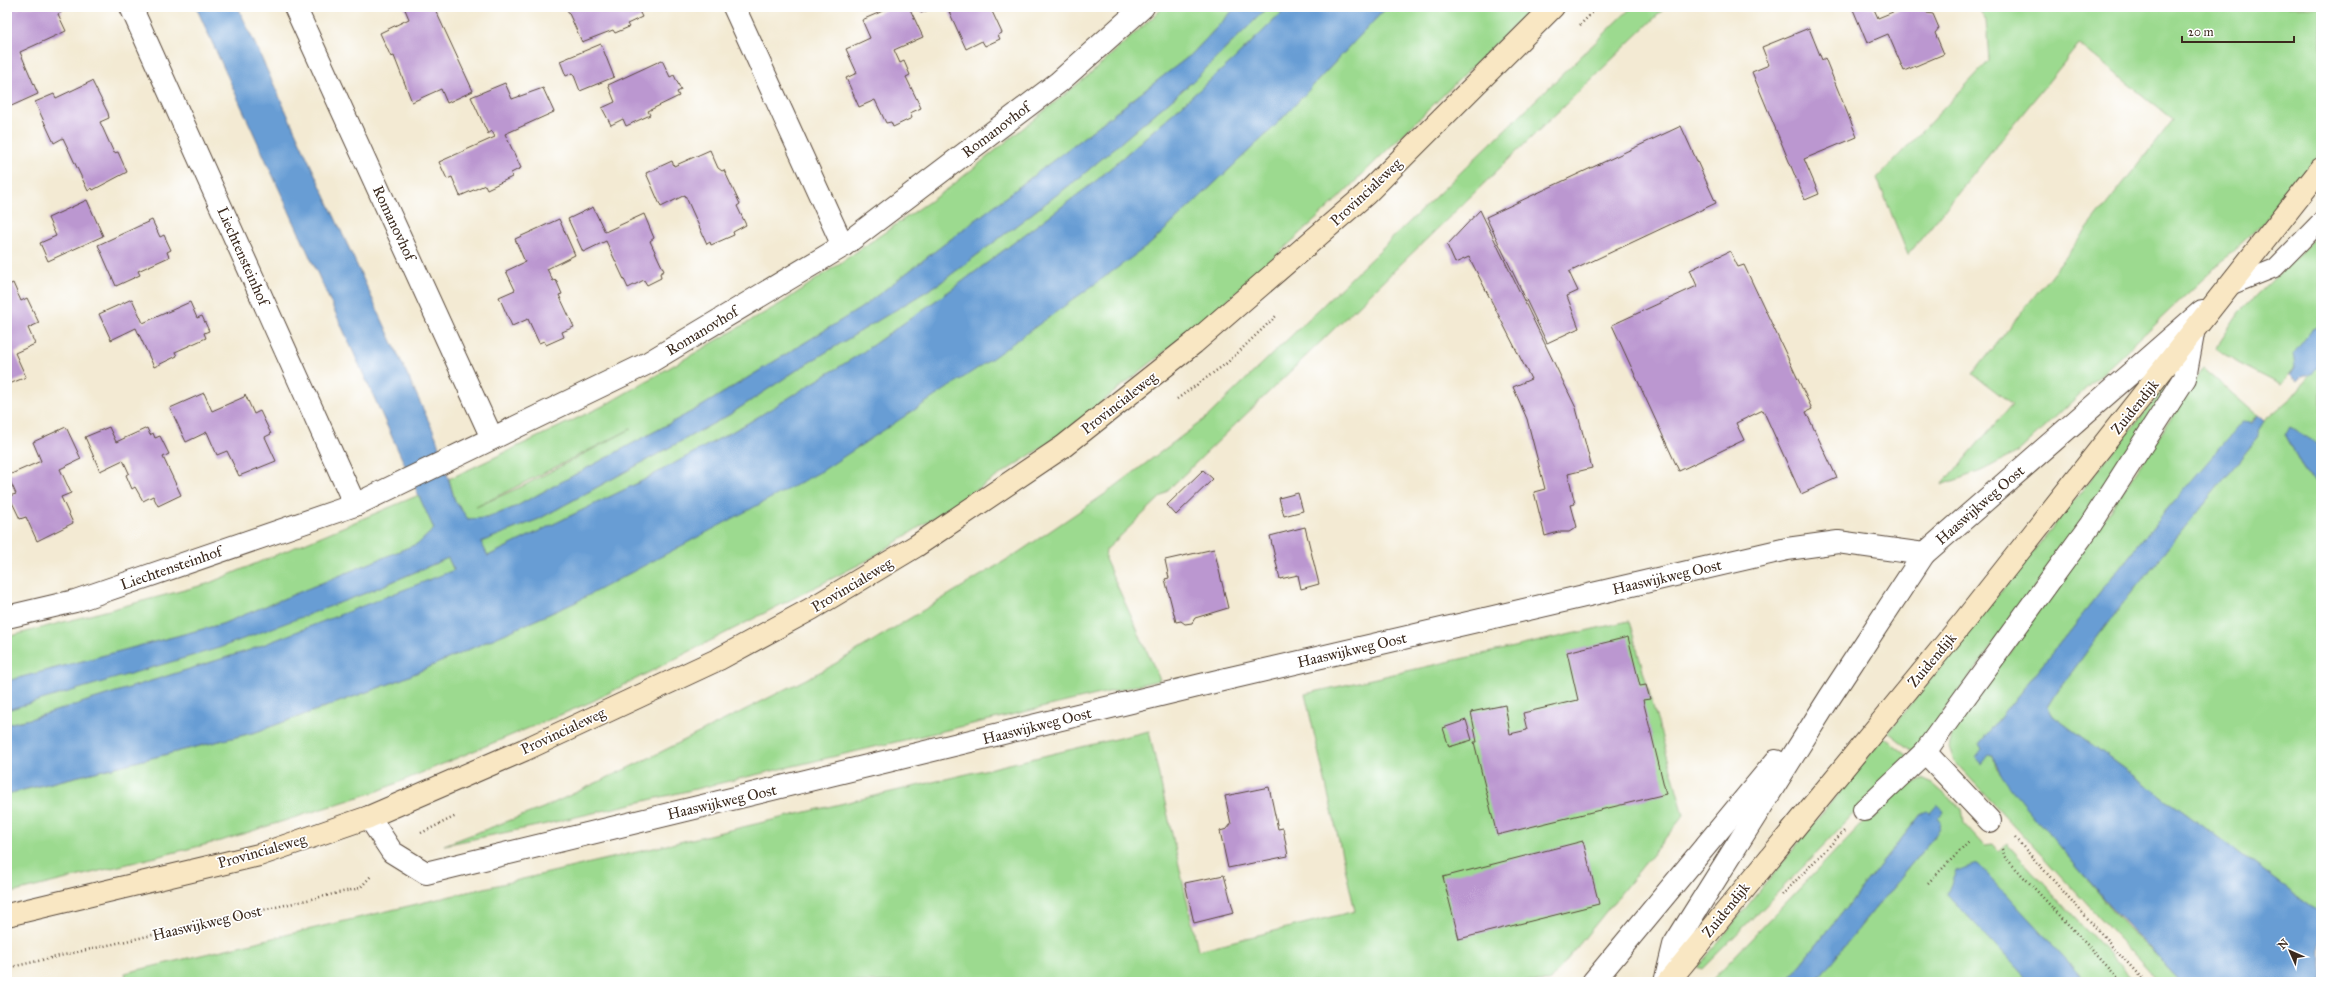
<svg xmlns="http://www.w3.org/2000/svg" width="2328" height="989" viewBox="0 0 2328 989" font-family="'IM FELL Great Primer',serif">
<rect width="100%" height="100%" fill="#fff"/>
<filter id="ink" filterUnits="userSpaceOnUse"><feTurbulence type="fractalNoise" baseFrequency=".025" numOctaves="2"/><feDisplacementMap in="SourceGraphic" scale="8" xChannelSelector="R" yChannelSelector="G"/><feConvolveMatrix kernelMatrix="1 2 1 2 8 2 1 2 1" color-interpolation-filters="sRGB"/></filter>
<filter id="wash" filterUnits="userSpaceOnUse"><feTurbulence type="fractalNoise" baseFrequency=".012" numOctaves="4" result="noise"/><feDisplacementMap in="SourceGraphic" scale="16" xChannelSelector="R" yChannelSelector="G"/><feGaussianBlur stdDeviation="0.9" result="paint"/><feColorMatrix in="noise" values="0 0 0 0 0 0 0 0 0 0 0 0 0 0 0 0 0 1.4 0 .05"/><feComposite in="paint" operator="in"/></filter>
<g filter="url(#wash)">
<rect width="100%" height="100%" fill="#f3ead3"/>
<g fill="#9cda8f" stroke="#6c8256" fill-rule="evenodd">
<path d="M1164,7H1236L1192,54L861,308L702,406L515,507L487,518L468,519L455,501L449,479L605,405L785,301L949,188L1090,74ZM631,429L523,486L476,507Z"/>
<path d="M1268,7H1288L1232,61L1097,180L955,287L860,354L748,423L640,482L488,556L480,542L539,519L729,415L800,368L940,283L1079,178L1192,82Z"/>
<path d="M1387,7H1533L1326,210L1217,310L1058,437L870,559L591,702L378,791L224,840L7,894V794L256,732L400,680L574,603L1149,245L1274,127Z"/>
<path d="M1632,7H1666L1106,550L1105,559L1160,680L542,825L444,845L543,808L647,759L828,668L1016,554L1105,494L1206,418Z"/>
<path d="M1978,7H2321V152L2263,223L2018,452L1981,471L1942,485L2012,404L1973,374L2173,120L2079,44L1908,255L1877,178L1989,61L1986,21Z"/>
<path d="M2321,232V325L2312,330L2295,367L2281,385L2234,361L2216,348L2239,313Z"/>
<path d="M2321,362V446L2290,427L2285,434L2306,474L2321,486V913L2053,716L2048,707L2058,691L2115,613L2259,436L2257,431L2264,421L2292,397Z"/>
<path d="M2203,368L2257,415L2168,508L1979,744L1993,756L1996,767L2021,801L2124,923L2181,982H2159L1954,761L1949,747L1954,727C2041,610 2126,492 2203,368Z"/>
<path d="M2170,381V386L2074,535L1914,752L1888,732Z"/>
<path d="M419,495L434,529L419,543L222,624L7,681V637L207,584Z"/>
<path d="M448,558L454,571L250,650L30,719L7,724V710L366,593Z"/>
<path d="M1629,621L1684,815L1549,982H127L125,973L1149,731L1198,950L1355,911L1305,694Z"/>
<path d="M1884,737L1908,756L1801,869L1702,969L1698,967Z"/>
<path d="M1922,779L1933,784L1962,809L1964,823L1984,845L1993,844L1999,851L2007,844L2135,982H2087L1977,864L1948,894L2030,982H1815L1940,829L1930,813H1922L1787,982H1710L1869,816L1873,819L1904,785Z"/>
</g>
<g fill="#689dd4" stroke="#526479">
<path d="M196,7H238L436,437L455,501L468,519L487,518L515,507L702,406L861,308L1192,54L1236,7H1268L1192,82L1079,178L940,283L800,368L729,415L539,519L481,542L488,556L640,482L748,423L860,354L955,287L1097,180L1232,61L1288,7H1387L1274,127L1149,245L984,364L822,471L574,603L400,680L256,732L7,794V724L30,719L250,650L454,570L448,558L366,593L219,648L7,710V681L222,624L419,543L434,529Z"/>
<path d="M2321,325V362L2311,375H2303L2297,381L2290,375L2295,367L2293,354L2312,330Z"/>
<path d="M2257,415L2264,421L2258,431L2259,436L2115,613L2058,691L2048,707L2053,716L2321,913V982H2181C2135,934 2091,884 2047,832C2031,812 2000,781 1993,756L1989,755L1982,764L1976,757L1982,749L1979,744L2168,508L2242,422L2251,423Z"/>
<path d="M2290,427L2321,446V486L2306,474L2285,434Z"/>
<path d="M1937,805L1944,811L1938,818L1941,822L1940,829L1815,982H1787L1922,813L1927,811L1930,813Z"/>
<path d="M1978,864L2087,982H2030L1947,894L1956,871Z"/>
</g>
<g id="blocks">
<g fill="#bb97d0">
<path d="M11,7H17L18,9L22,7H60L62,12L58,14L66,31L20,52L38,94L7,108V9Z"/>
<path d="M404,7H434L473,91L447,103L441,89L412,102L394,56L391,57L380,33L409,19Z"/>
<path d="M566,7H637L642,17L627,24L629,27L615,33L613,30L582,42Z"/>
<path d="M892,7H909L923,37L894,50L900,63L904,61L910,75L906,77L921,108L910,113L912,118L893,127L891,122L886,123L875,100L859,107L846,78L857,73L846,49L870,38L862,20Z"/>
<path d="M918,7H936L921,13Z"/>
<path d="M947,7H990L1002,33L998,35L1000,39L985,46L982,41L966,49Z"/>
<path d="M1852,7H1873L1878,18L1905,7H1924L1927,13L1933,14L1939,28L1935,33L1944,54L1904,71L1888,34L1867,43Z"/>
<path d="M1809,28L1822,60L1825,58L1857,137L1804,159L1819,194L1805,200L1752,72L1769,65L1762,47Z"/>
<path d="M601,44L614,77L580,91L573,73L566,76L560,61Z"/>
<path d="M662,60L670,77L674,75L681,90L677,92L679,96L648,111L650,115L626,126L623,119L611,125L602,108L615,102L608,85Z"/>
<path d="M92,81L108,113L109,118L100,122L114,153L118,152L127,172L93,190L92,188L88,191L63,138L54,143L35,102L54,94L56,98Z"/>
<path d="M505,83L512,99L543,88L554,112L505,134L521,168L511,173L512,177L487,189L485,185L460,196L452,177L447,179L439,162L495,137L492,131L488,134L471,97Z"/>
<path d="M1681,126L1716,203L1569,272L1578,291L1567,296L1579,328L1547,343L1486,217Z"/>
<path d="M710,150L718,168L722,171L724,170L740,204L737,206L746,225L733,232L734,235L711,245L710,242L707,244L685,195L661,207L646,173L672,161L674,166Z"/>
<path d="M87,200L103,236L48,261L40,243L56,236L48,218Z"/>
<path d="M593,207L605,232L644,214L654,238L650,241L664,271L660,273L661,278L647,285L644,280L628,288L606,241L583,252L568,219Z"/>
<path d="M1480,210L1576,408L1592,468L1568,474L1575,504L1571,505L1577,527L1569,532H1558L1545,536L1534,492L1545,489L1527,419L1513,387L1531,379L1469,257L1455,263L1447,245Z"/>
<path d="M559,219L575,255L547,269L553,281L556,280L562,294L559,295L574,327L562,332L564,337L546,345L544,341L539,343L528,319L512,326L499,297L515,290L506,271L525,262L515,239Z"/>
<path d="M152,220L160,237L164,235L171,250L167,252L169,257L138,271L140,275L116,286L98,245Z"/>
<path d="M1730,251L1738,267L1744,265L1812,409L1806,412L1837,478L1801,494L1763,410L1736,423L1744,440L1679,471L1612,325L1697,286L1690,270Z"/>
<path d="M13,283L21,301L27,298L39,323L28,328L35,344L15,353L26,377L7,385V286Z"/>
<path d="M132,299L143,323L190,302L197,318L202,316L209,331L204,333L206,338L175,352L177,356L154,367L136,328L111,340L99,314Z"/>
<path d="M204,393L212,411L244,397L245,394L254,414L260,411L271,434L265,437L276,461L239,476L227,451L217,455L207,432L186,442L170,408Z"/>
<path d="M66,427L81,459L60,469L71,493L61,497L73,523L37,541L26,517L20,519L9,496L16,494L7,474L9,475L41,461L33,442Z"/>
<path d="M109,427L116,442L147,428L150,435L153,433L155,438L160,436L169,454L163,457L181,495L158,506L153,496L143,501L135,487L132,489L126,475L129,473L123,460L100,471L85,437Z"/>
<path d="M1203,470L1213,479L1176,515L1167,505Z"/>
<path d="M1298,493L1303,511L1284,516L1279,498Z"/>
<path d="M1305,527L1319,584L1301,589L1298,575L1280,579L1270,536Z"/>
<path d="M1214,549L1228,608L1195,618L1192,623L1185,624L1181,621L1176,622L1165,579L1169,578L1165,560Z"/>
<path d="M1628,637L1640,686L1646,685L1650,699L1643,700L1666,794L1497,835L1474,742H1477L1471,712L1505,705L1510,734L1527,730L1523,713L1578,700L1567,652Z"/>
<path d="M1466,720L1472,740L1449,747L1443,728Z"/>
<path d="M1269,787L1278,829L1283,828L1288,856L1228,868L1220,831L1227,829L1231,824L1225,796Z"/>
<path d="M1583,841L1599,904L1459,939L1443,877Z"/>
<path d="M1224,875L1234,913L1194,923L1185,883Z"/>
</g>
</g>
</g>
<g filter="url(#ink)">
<use href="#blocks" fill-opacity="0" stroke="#574739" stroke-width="1"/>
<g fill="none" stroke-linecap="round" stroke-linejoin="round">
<g stroke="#574739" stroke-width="20">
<path id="lane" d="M2230,286L2275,268L2321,221"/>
</g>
<g stroke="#574739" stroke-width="24">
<g id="street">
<path d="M131,7L355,505"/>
<path d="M295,7L492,438"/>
<path d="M734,7L843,246"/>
<path d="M7,617L75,601L355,505L648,363L843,246L1059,82L1143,7"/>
<path d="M1925,752L1990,821"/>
<path d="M1864,810L1925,752L2091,524L2185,378L2193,334"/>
<path d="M369,817L392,852L426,873L1222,680L1787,549L1838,542L1924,554L2202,311"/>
<path d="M1593,982L1776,761"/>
<path d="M1665,982L1674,945L1830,697L1924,554"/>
</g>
</g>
<g stroke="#574739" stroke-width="24">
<g id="secondary">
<path d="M7,915L259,855L369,817L524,750L719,659L811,609L916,546L1064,446L1194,343L1365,195L1553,7"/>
<path d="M1668,982L1965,620L2321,169"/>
</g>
</g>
<g stroke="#574739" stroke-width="2.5" stroke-dasharray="1 3" stroke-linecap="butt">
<path d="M1580,25L1598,7"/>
<path d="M1177,399L1227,363L1276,316"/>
<path d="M421,833L456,816"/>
<path d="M2015,838L2145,982"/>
<path d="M2002,849L2005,857L2122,982"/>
<path d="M1928,883L1969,842"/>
<path d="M1782,895L1844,831"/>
<path d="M7,968L360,888L372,875"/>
</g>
<use href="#lane" stroke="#fff" stroke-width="18"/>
<use href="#street" stroke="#fff" stroke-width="22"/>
<use href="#secondary" stroke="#f9e7c3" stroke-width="22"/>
</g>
</g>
<g text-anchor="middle" stroke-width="3.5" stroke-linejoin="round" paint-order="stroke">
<g font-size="15" fill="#3b2a1e" stroke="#fff">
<text transform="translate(996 130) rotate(-37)" y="5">Romanovhof</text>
<text transform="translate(1366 192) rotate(-43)" y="5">Provincialeweg</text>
<text transform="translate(394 223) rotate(65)" y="5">Romanovhof</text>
<text transform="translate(243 256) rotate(66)" y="5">Liechtensteinhof</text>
<text transform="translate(702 331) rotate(-31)" y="5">Romanovhof</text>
<text transform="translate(1119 403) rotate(-38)" y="5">Provincialeweg</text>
<text transform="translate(2135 407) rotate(-51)" y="5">Zuidendijk</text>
<text transform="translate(1980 505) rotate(-41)" y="5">Haaswijkweg Oost</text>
<text transform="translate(171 568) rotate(-19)" y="5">Liechtensteinhof</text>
<text transform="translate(1667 577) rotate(-13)" y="5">Haaswijkweg Oost</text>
<text transform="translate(852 585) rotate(-31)" y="5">Provincialeweg</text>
<text transform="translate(1352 650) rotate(-13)" y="5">Haaswijkweg Oost</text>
<text transform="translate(1932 660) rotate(-50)" y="5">Zuidendijk</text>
<text transform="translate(1037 726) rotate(-14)" y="5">Haaswijkweg Oost</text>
<text transform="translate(563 731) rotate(-25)" y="5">Provincialeweg</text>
<text transform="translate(722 802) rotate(-13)" y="5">Haaswijkweg Oost</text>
<text transform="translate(262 851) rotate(-16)" y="5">Provincialeweg</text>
<text transform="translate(1726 910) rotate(-51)" y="5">Zuidendijk</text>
<text transform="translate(207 923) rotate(-13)" y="5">Haaswijkweg Oost</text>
</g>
</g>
<rect width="2328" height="989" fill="none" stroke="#fff" stroke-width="24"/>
<g transform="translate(2290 951) rotate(315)" stroke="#ffffff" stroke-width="3" paint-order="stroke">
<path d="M0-3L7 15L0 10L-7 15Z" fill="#3b2a1e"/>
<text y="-6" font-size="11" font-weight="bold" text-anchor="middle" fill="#3b2a1e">N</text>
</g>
<path d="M2182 36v6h112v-6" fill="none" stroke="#3b2a1e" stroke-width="2"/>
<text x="2188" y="36" font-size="12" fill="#3b2a1e" stroke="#ffffff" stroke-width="3" paint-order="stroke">20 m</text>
</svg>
